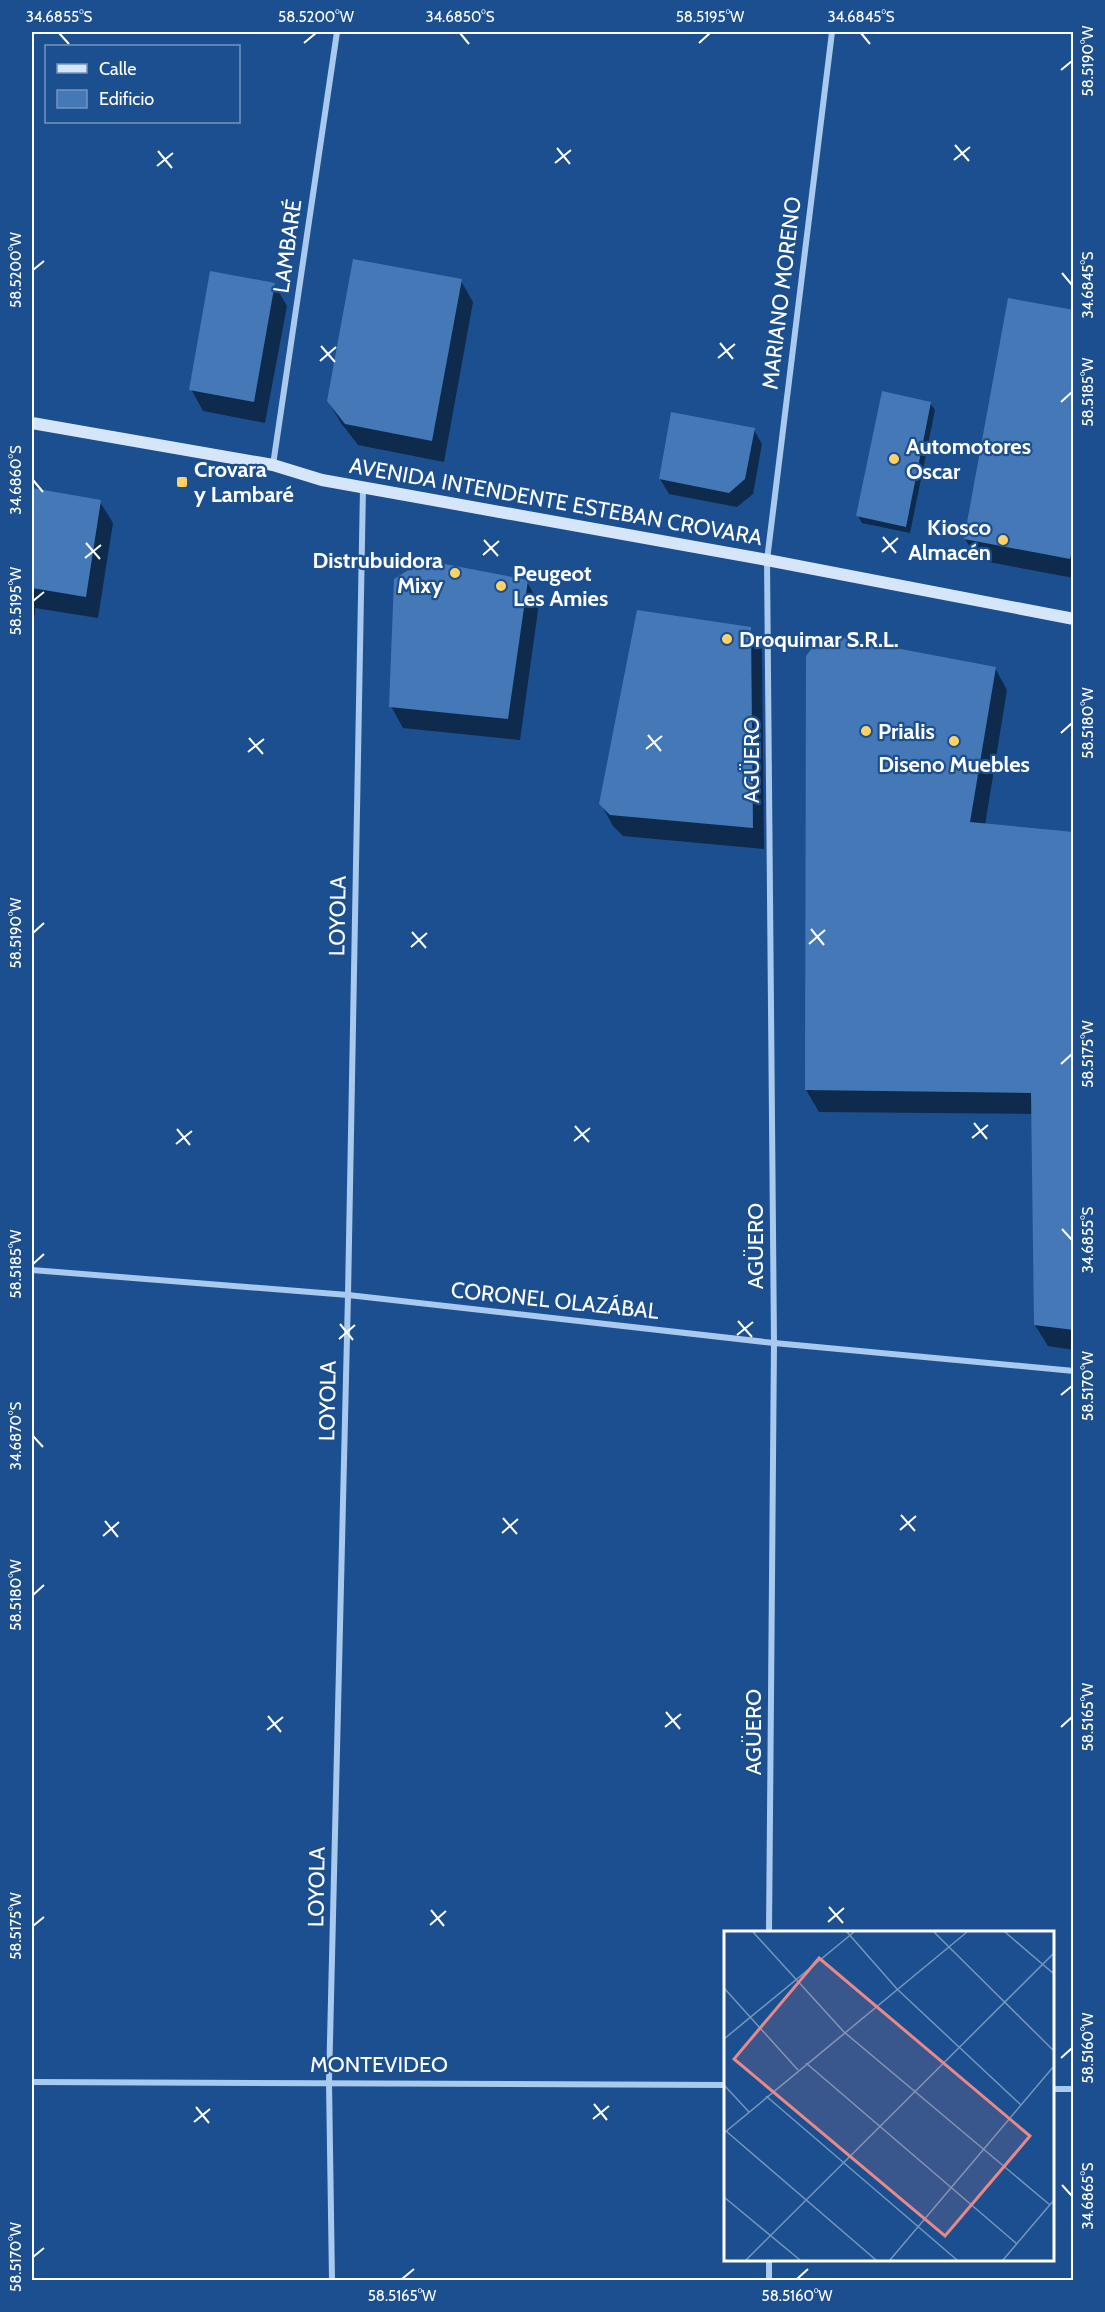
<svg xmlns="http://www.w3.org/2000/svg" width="1105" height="2312" viewBox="0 0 1105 2312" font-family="Cabin,sans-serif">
<rect width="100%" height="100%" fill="#1b4f8f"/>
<g fill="#0007">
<path d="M461,281L473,302L444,462L358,445L341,423L328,401Z"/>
<path d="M274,284L287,306L265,423L203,411L191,389Z"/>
<path d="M1074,312V578L978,560L965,539Z"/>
<path d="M930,403L935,410L910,533L862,523L858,516Z"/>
<path d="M754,430L762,444L753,494L737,507L669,494L660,479Z"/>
<path d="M32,490L100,502L113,523L98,618L35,608V615H32Z"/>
<path d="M527,582L539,603L520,740L403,728L391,706Z"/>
<path d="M750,629L762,650L764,849L623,836L613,826L601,804Z"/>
<path d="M995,668L1007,690L985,825L1074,833V1350L1048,1346L1035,1325L1033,1114L819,1112L806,1090Z"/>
</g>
<g fill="#4478b7">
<path d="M353,259L462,279L432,441L345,424L327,401Z"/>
<path d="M210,271L275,283L254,402L189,390Z"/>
<path d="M1008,298L1074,310V542L1070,559L964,539Z"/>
<path d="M882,391L931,402L906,527L856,516Z"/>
<path d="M671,412L755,428L745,479L729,493L659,479Z"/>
<path d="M32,488L101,500L86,597L32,588Z"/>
<path d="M424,560L528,580L508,719L389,707L394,579Z"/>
<path d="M637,610L751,627L753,828L610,815L599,804Z"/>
<path d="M832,636L996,667L970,822L1074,832V1330L1034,1325L1031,1093L805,1090L806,656L816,643Z"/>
</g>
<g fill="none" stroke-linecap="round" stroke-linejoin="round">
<g stroke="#a9c9ee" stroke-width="6">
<path d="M273,465L337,32"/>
<path d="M32,1270L348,1295L774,1343L1074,1371"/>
<path d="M769,1932L774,1343L767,560L832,32"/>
<path d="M32,2082L726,2085"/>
<path d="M1052,2089H1074"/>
<path d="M769,2260V2280"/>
<path d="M332,2280L329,2082L348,1295L363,488"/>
</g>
<path stroke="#d6e6fa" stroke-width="12" d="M32,423L273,465L322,480L767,560L1074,619"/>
</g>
<path fill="none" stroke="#fff" stroke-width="2" d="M59,33L69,44M460,33L469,44M861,33L870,44M304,43L316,33M699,43L710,33M1061,70L1072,61M955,145L969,161M557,148L570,164M158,151L172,168M954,160L970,147M555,163L571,150M157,166L173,153M33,270L44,261M1062,273L1072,285M720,343L733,359M321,346L335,362M718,358L735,344M320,361L336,347M1061,402L1072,392M33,480L43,492M883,537L896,553M484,540L498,556M86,543L100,559M882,552L898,538M483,555L499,541M85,558L101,545M33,601L44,592M1061,733L1072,723M648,735L661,751M249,738L263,754M646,749L662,736M248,752L264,739M811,929L824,945M412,932L426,948M33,933L44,923M809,944L825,930M411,947L427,933M1061,1064L1072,1054M974,1123L987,1139M575,1126L589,1142M177,1129L190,1145M972,1138L988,1125M574,1141L590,1128M176,1144L192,1131M1062,1229L1072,1240M33,1264L44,1254M738,1321L752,1337M340,1324L353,1340M737,1335L753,1322M339,1339L355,1325M1061,1395L1072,1386M33,1436L43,1447M901,1515L915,1531M503,1518L517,1534M105,1521L118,1537M900,1530L916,1516M502,1533L518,1519M103,1536L119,1522M33,1595L44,1585M666,1712L680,1729M268,1716L281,1732M665,1727L681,1714M1061,1727L1072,1717M267,1730L283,1717M829,1907L843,1923M431,1910L444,1926M828,1922L844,1908M430,1925L446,1911M33,1926L44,1917M1061,2058L1072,2048M594,2104L607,2120M196,2107L209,2123M593,2119L609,2106M194,2122L210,2109M1062,2185L1072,2196M33,2257L44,2248M402,2279L414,2269M797,2279L808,2269"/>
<g fill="#ffd166" stroke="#1b4f8f" stroke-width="2">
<circle cx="894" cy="459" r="6"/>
<rect x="176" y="476" width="12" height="12" rx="3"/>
<circle cx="1003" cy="540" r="6"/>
<circle cx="455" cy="573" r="6"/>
<circle cx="501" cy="586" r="6"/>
<circle cx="727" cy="639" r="6"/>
<circle cx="866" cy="731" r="6"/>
<circle cx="954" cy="741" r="6"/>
</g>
<g text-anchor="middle" stroke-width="4.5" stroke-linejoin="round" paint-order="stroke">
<g font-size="22" fill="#fff" stroke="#1b4f8f">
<text transform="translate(287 246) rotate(-82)" y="8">LAMBARÉ</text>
<text transform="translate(781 293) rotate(-83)" y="8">MARIANO MORENO</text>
<text transform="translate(556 501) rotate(10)" y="8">AVENIDA INTENDENTE ESTEBAN CROVARA</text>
<text transform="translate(751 760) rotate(-90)" y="8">AGÜERO</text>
<text transform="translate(337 916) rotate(-89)" y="8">LOYOLA</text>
<text transform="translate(755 1246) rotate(-90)" y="8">AGÜERO</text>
<text transform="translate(555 1300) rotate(6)" y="8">CORONEL OLAZÁBAL</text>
<text transform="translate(327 1401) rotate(-89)" y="8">LOYOLA</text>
<text transform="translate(753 1732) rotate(-90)" y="8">AGÜERO</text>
<text transform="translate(316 1887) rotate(-89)" y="8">LOYOLA</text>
<text x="379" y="2072">MONTEVIDEO</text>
</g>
<g font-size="22" font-weight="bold" fill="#fff" stroke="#1b4f8f" text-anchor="start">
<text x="906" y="454">Automotores<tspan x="906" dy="25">Oscar</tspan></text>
<text x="194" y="477">Crovara<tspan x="194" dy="25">y Lambaré</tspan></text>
<text x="991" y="535" text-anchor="end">Kiosco<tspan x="991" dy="25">Almacén</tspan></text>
<text x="443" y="568" text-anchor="end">Distrubuidora<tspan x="443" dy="25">Mixy</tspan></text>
<text x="513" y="581">Peugeot<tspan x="513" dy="25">Les Amies</tspan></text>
<text x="739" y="647">Droquimar S.R.L.</text>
<text x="878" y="739">Prialis</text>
<text x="954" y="772" text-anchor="middle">Diseno Muebles</text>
</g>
</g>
<g transform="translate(724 1931)">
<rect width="330" height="330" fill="#1b4f8f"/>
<path fill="none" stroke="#7695bc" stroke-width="1.5" d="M29,1L120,101L326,274M123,1L173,58L297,174M210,1L225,16M281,1L330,43M225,16L330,120M0,57L74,139M0,108L130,1M82,132L293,313M0,154L25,181M42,165L233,329M2,200L152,329M0,202L243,1M0,266L76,329M22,329L330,22M166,329L330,135M279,329L330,269"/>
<path fill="#e88989" fill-opacity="0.15" stroke="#e88989" stroke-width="3" d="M95,27L306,205L221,305L10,128Z"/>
<rect width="330" height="330" fill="none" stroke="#fff" stroke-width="3"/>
</g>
<rect width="1105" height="2312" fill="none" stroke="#1b4f8f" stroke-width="66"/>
<rect x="45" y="45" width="195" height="78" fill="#1b4f8f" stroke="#7695bc" stroke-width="1.5"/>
<rect x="57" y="64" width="30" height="9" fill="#d6e6fa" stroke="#7695bc" stroke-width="1.5"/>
<text x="99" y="75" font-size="18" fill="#ffffff">Calle</text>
<rect x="57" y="90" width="30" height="18" fill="#4478b7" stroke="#7695bc" stroke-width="1.5"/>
<text x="99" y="105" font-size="18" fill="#ffffff">Edificio</text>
<rect x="33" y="33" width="1039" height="2246" fill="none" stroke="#fff" stroke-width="2"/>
<g font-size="15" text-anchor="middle" fill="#fff">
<text x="59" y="22">34.6855°S</text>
<text x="316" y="22">58.5200°W</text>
<text x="460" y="22">34.6850°S</text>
<text x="710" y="22">58.5195°W</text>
<text x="861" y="22">34.6845°S</text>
<text transform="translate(1088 61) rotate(-90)" y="5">58.5190°W</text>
<text transform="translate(16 270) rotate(-90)" y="5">58.5200°W</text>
<text transform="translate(1088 285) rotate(-90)" y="5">34.6845°S</text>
<text transform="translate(1088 392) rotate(-90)" y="5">58.5185°W</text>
<text transform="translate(16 480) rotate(-90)" y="5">34.6860°S</text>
<text transform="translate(16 601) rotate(-90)" y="5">58.5195°W</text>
<text transform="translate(1088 723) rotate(-90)" y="5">58.5180°W</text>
<text transform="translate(16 933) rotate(-90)" y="5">58.5190°W</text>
<text transform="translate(1088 1054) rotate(-90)" y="5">58.5175°W</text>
<text transform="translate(1088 1240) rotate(-90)" y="5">34.6855°S</text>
<text transform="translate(16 1264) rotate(-90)" y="5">58.5185°W</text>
<text transform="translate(1088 1386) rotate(-90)" y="5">58.5170°W</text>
<text transform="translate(16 1436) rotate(-90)" y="5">34.6870°S</text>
<text transform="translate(16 1595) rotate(-90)" y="5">58.5180°W</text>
<text transform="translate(1088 1717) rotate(-90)" y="5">58.5165°W</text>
<text transform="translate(16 1926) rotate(-90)" y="5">58.5175°W</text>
<text transform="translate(1088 2048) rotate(-90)" y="5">58.5160°W</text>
<text transform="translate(1088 2196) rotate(-90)" y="5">34.6865°S</text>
<text transform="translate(16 2257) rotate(-90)" y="5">58.5170°W</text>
<text x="402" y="2301">58.5165°W</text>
<text x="797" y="2301">58.5160°W</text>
</g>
</svg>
